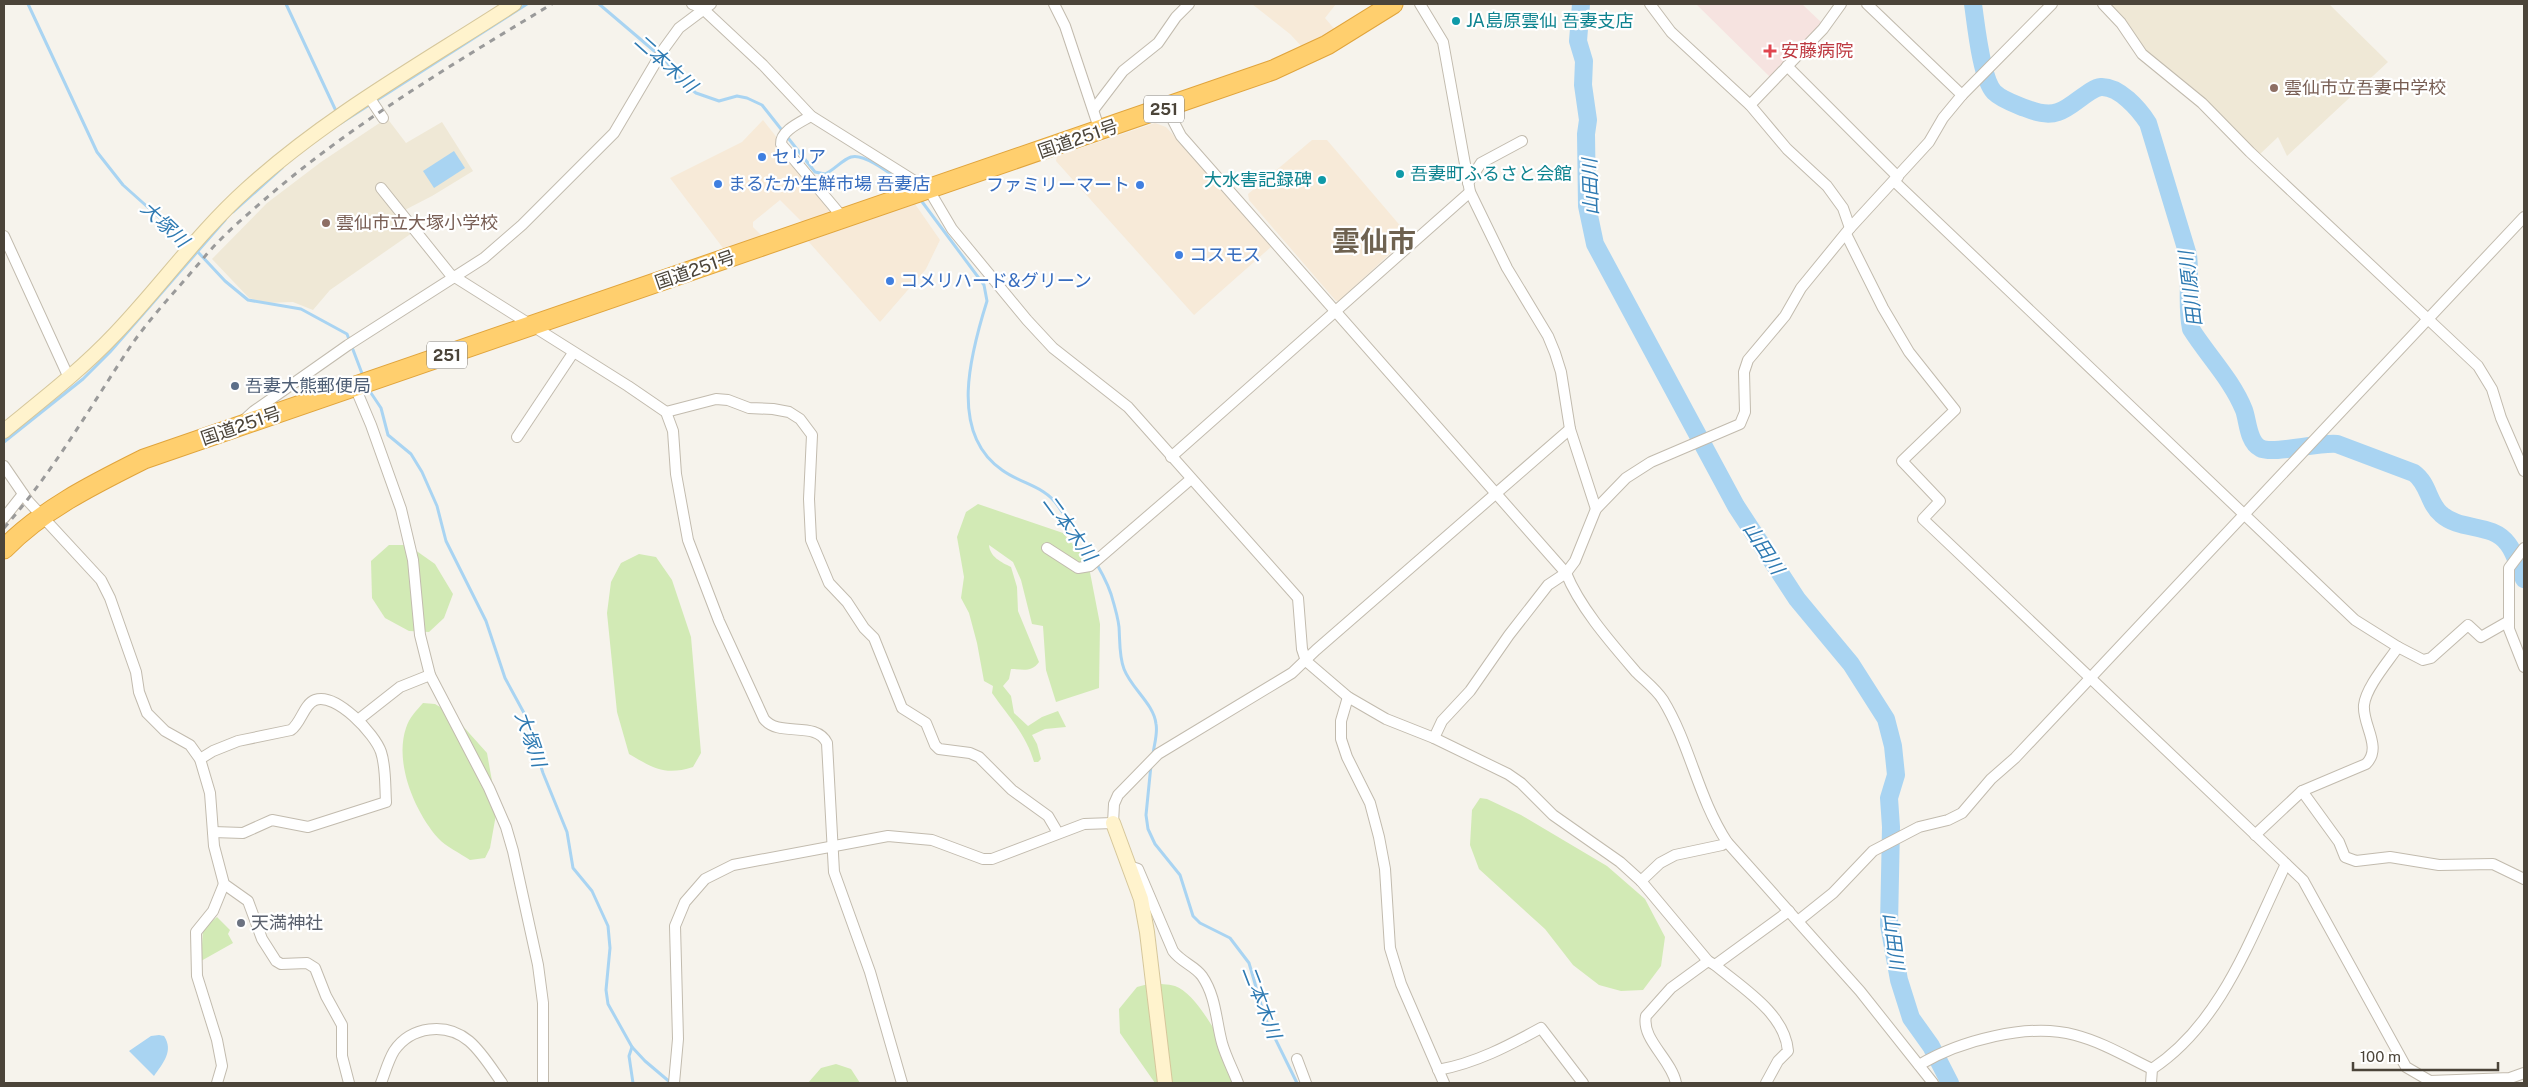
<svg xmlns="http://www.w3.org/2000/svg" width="2528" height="1087" viewBox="0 0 2528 1087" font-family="'Public Sans','Noto Sans JP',sans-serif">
<rect width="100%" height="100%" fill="#f6f3ec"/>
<g fill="#f7ead8">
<path d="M1252,4H1336L1325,18L1337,32L1304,49L1290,34Z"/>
<path d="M763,120L838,215L806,226L780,200L753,222V227L764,238L726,252L670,178L742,142Z"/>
<path d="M1155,123L1166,127L1272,246L1194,315L1056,161L1057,156Z"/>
<path d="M1312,140H1327L1409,236L1339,301H1336L1249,200L1248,194Z"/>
<path d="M915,204L940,240L926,269L880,322L808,241Z"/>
</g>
<g fill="#efe8d6">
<path d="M2110,4H2329L2388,62L2287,156L2278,137L2259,155L2147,52L2127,23Z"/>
<path d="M387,118L406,143L442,122L473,171L432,196L399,213L412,233L330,290L313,310L293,302L266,303L249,298L212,259L267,203L321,162Z"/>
</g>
<path fill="#f6e3e0" d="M1696,4H1802L1823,24L1771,78Z"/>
<g fill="#d2eab5">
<path d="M978,504L1063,533L1088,562L1100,624L1099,688L1056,702L1046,670L1043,626L1032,624L1021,580L1013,562L989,545C990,557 1001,562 1011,567L1017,587L1018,611L1039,662C1031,673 1022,669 1011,669L1009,679L1003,686L1011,696L1014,713L1028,726L1042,717L1058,711L1066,727L1045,729L1032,735L1037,744L1041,759L1038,762H1034C1026,734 1008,716 992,693L993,686L984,681L977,643L969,613L961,598L964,577L957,537L966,512Z"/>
<path d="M389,545H408L435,564L453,594L444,618L429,632L409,631L385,618L372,598L371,561Z"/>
<path d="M639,554L656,557L672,580L691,637L701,753L693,767C665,776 653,768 629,754L617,712L607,613L611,582L621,563Z"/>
<path d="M423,703L435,704L452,714L487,753L497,809L490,848L485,858L470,860C460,853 446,847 438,838C415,812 394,763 406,728C409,718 416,711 423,703Z"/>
<path d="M1480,798L1487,799L1521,815L1607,866L1645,899L1665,937L1661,966L1643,990L1621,991L1599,985L1573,965L1545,929L1479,869L1470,845L1472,810Z"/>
<path d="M217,917L230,930L228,934L233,943L201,961L203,929Z"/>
<path d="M1152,983C1159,984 1168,984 1175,986C1200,994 1231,1060 1243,1083H1155L1120,1033L1119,1009L1137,987Z"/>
<path d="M836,1064L851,1069L860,1083H808L821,1068Z"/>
</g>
<g fill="#a9d4f2">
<path d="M454,151L465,168L434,188L423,171Z"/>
<path d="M159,1035L164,1036C174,1051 163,1063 154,1076L129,1051L151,1036Z"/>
</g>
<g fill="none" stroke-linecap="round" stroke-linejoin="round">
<g stroke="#a9d4f2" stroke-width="3">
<path d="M28,4L97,152L123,185L189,244"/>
<path d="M286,4L336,111"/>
<path d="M599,4L666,61L681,81L696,93L719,101L737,96L747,98L762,105L815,172L825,174C834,170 842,160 851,157C865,152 897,179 909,187"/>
<path d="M341,123L527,4"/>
<path d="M920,199L984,285L987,301C971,352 948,433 1002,470C1021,484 1045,486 1058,506C1075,530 1102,567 1111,594C1114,604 1118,617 1119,627C1120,641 1119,656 1124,669C1131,688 1154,704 1156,724C1158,733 1154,745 1153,754"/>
<path d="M233,212L282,168"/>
<path d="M197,251L225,281L248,300L301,309L347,334L363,376"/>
<path d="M371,393L381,408L388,435L411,454L422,472L437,506L446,541L486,621L505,678L524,713L543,773L567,832L573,868L592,891L608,926L610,948L606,990L608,1004L632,1047L645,1061L671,1083"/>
<path d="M4,442L83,379L110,352L225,220"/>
<path d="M1151,765L1146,815L1148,829L1155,844L1180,875L1193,916L1200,923L1230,938L1249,963L1265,1018L1297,1083"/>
<path d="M632,1047L629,1056L633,1083"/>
</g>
<g stroke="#a9d4f2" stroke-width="18">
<path d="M1581,4L1578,41L1584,61L1583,85L1588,120L1586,134L1587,206L1595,244L1736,506L1797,599L1851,664L1886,719L1893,746L1896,775L1889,798L1891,827L1889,925L1899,980L1911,1018L1931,1046L1950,1083"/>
<path d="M1973,4C1976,24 1981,78 1994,92C2002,100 2015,104 2025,108C2035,112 2047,116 2058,112C2072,108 2089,88 2101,87C2119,86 2139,109 2148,123L2188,255C2191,279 2186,305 2191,329C2208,356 2232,380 2244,410C2248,421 2248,442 2260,448C2273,455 2317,442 2337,444L2414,473C2429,484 2428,503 2441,514C2461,532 2492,522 2508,544C2515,553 2519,568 2524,579"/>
</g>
<g stroke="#c2bbae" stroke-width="12">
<g id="street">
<path d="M692,4L702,8L763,65L811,116L929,190L952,229L1027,320L1053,348L1128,407L1298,598L1302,649L1306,661L1348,697L1386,719L1434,738L1508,774L1521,783L1553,815L1620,862L1641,881L1708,961L1715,965C1741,987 1785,1013 1788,1051L1778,1061L1766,1083"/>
<path d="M1054,4L1065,26L1100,131"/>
<path d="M1420,4L1443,42L1470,192L1507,268L1548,336L1555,353L1561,372L1570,429L1596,509"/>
<path d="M1650,4L1671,32L1750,105L1787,149L1827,186L1843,208L1850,228"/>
<path d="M1867,4L1962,95"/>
<path d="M2103,4L2121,23L2142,54L2202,103L2250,152L2478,366L2492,389L2501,418L2524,471"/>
<path d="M1787,66L1898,177"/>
<path d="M369,97L383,118"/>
<path d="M1750,105L1823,29L1841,4"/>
<path d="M1094,109L1123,71L1158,43L1176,17L1189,4"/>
<path d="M1167,109L1181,136L1566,573C1580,608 1612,644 1636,672C1645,681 1656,689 1663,700C1690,744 1698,798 1727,842L1860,991L1933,1083"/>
<path d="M811,116C801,122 780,131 781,144L844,219"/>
<path d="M1894,181L2355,620L2398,647"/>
<path d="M1468,183L1481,163L1522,141"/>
<path d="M381,188L450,274L628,386L666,412L673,431L676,474L688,540L719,621L764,719C779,738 816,720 827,743L834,872L870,972L902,1083"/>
<path d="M1846,234L1883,308L1909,352L1955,410L1902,461L1940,501L1923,519L2303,880L2406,1067L2430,1081L2510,1078L2524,1073"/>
<path d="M4,236L69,378"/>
<path d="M355,387L371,425L401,509L413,560L420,635L430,675L489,788L506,827L513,851L538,965L543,1003V1083"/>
<path d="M666,412L716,399L728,400L749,408L773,409L789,412L800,419L812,435L809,499L811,540L829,583L847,602L864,628L874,638L902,708L926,723L935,745L939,749L970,753L979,757L1012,790L1048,816L1058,833"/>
<path d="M243,421L254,411L348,345L484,258L522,225L614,133L663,50L679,28L711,4"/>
<path d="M517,437L573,353"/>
<path d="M1171,457L1470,192"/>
<path d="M4,466L28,501L101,580L110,598L136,672L139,692L147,713L165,731L190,745L200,759L210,793L214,846L224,884L248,901L262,939L276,961L281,964L307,963L315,968L326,996L342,1025V1056L349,1083"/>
<path d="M4,518L23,494"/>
<path d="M1047,548L1078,568L1090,566L1191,479"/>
<path d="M2524,548L2509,568V629L2524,667"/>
<path d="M1348,697L1341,721V739L1347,757L1370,803L1379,837L1385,869L1390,948L1401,984L1444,1083"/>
<path d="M358,720L400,687L430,675"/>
<path d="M1434,738L1442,721L1470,691L1509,635L1548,585L1566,573L1575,561L1596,509L1626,478L1651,462L1740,424L1745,412L1744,372L1748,360L1785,316L1801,288L1850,228L1929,142L1943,118L1962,95L2052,4"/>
<path d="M200,759L213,751L238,741L291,730C301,723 304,704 315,700C336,692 375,734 381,752C386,767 385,786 386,802L308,827L272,820L243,833L213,832"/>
<path d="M2302,791L2339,842L2345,857L2356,861L2390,857L2439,865L2493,864L2524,879"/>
<path d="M2255,835L2302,791L2366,764C2383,747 2362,725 2364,705C2366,687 2388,662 2398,647L2423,660L2431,658L2468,625L2481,637L2509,621"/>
<path d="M1129,866L1138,869L1173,951C1181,962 1195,966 1202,976C1216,996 1216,1021 1222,1043C1226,1057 1233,1070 1238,1083"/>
<path d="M1641,881L1660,863L1675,855L1722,845L1727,842"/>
<path d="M1798,921L1833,893L1873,851L1919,827L1948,820L1962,813L1991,779L2015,758L2524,217"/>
<path d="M1715,965L1789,911"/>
<path d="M1297,1059L1306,1083"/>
<path d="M1919,1065C1959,1041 2029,1022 2075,1035C2102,1042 2127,1057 2152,1069"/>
<path d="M1438,1070C1476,1063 1508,1046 1541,1028L1583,1083"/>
<path d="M217,1083L222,1066L217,1040L197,976L196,932L213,911L224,884"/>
<path d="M381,1083C385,1073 388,1061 394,1051C411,1026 446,1022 469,1041C482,1052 492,1069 502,1083"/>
<path d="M674,1083L678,1039L675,926L685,902L705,879L733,865L888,836L932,840L983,859H992L1084,824L1113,823L1114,804L1118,795L1158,754L1292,673L1316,650L1570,429"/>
<path d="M1676,1083C1671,1059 1641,1039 1646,1016L1671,988L1708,961"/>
<path d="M2151,1083L2152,1069C2222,1023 2251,936 2286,864"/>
</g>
</g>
<g stroke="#d6c79b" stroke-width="16">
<g id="secondary">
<path d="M4,431C42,400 81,370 115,334C160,287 198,233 247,189C327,116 423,63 514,4"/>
<path d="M1113,823L1141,899L1147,932L1165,1083"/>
</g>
</g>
<g stroke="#e0a43c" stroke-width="21">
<path id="highway" d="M4,549C43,509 94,484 144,459L1273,70L1327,45L1393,4"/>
</g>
<use href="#street" stroke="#fff" stroke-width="10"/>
<use href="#secondary" stroke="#fff3cd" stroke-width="14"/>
<use href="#highway" stroke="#ffcf6e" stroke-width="19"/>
<path stroke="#9a9a9a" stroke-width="3" stroke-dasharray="6 6" stroke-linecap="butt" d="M4,528C54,471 90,407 132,344C154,313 182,284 206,255C225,233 249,213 271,194C357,121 456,62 552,4"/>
</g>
<g fill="#0f9aa8" stroke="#fff" stroke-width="2">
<circle cx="1456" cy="21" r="5"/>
<circle cx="1400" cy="174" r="5"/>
<circle cx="1322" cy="180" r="5"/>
</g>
<path fill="#e0444e" stroke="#fff" stroke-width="2" d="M1767.5 43.5h5v5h5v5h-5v5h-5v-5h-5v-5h5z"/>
<g fill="#8d6e63" stroke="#fff" stroke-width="2">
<circle cx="2274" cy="88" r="5"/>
<circle cx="326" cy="223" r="5"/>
</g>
<g fill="#3f7fe0" stroke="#fff" stroke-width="2">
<circle cx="762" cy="157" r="5"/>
<circle cx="718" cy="184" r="5"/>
<circle cx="1140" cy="185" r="5"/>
<circle cx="1179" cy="255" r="5"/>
<circle cx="890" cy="281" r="5"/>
</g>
<circle fill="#5c6f8a" stroke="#fff" stroke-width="2" cx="235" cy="386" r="5"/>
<circle fill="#6b7280" stroke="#fff" stroke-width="2" cx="241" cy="923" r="5"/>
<g text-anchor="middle" stroke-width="4.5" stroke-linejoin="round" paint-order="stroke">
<g fill="#fff" stroke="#817c74" stroke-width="1">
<rect x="1144" y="95.5" width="40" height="27" rx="4"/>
<rect x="427" y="341.5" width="40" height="27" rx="4"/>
</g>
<g font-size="16" font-weight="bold" fill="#4b4439">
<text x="1164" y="115">251</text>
<text x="447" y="361">251</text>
</g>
<g font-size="18" fill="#0d838f" stroke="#fff" text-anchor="start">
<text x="1466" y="27">JA島原雲仙 吾妻支店</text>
<text x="1410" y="180">吾妻町ふるさと会館</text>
<text x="1312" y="186" text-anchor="end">大水害記録碑</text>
</g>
<g font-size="18" fill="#be3a42" stroke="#fff" text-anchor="start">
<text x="1781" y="57">安藤病院</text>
</g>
<g font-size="18" fill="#785e54" stroke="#fff" text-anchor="start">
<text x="2284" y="94">雲仙市立吾妻中学校</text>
<text x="336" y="229">雲仙市立大塚小学校</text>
</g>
<g font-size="18" fill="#4b4439" stroke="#fff">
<text transform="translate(1078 139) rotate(-19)" y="6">国道251号</text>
<text transform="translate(695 270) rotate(-19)" y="6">国道251号</text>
<text transform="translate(241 426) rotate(-19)" y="6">国道251号</text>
</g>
<g font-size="18" fill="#366cbe" stroke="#fff" text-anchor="start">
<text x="772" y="163">セリア</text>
<text x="728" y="190">まるたか生鮮市場 吾妻店</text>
<text x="1130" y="191" text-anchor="end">ファミリーマート</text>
<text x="1189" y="261">コスモス</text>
<text x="900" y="287">コメリハード&amp;グリーン</text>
</g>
<g font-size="18" fill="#4e5e75" stroke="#fff" text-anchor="start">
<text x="245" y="392">吾妻大熊郵便局</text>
</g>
<g font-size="18" fill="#5b616d" stroke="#fff" text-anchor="start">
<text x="251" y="929">天満神社</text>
</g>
<g font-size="19" font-style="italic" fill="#2e7ab2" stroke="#fff">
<text transform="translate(666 63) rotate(42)" y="7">二本木川</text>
<text transform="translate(1590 187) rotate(-92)" y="7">山田川</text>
<text transform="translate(165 224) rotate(43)" y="7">大塚川</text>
<text transform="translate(2190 289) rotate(-97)" y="7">田川原川</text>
<text transform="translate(1070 528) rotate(54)" y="7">二本木川</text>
<text transform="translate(1764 548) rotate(57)" y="7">山田川</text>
<text transform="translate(531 739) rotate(71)" y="7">大塚川</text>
<text transform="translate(1894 941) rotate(83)" y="7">山田川</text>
<text transform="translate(1262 1002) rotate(69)" y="7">二本木川</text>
</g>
<g font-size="28" font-weight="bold" fill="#6e6250" stroke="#fff">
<text x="1374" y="251">雲仙市</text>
</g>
</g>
<rect width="2528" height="1087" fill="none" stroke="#4b4439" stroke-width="10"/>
<path d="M2353 1062v8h145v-8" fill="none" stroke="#4b4439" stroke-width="2.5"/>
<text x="2360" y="1062" font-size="15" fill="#4b4439" stroke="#ffffff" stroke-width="4" paint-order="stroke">100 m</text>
</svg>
